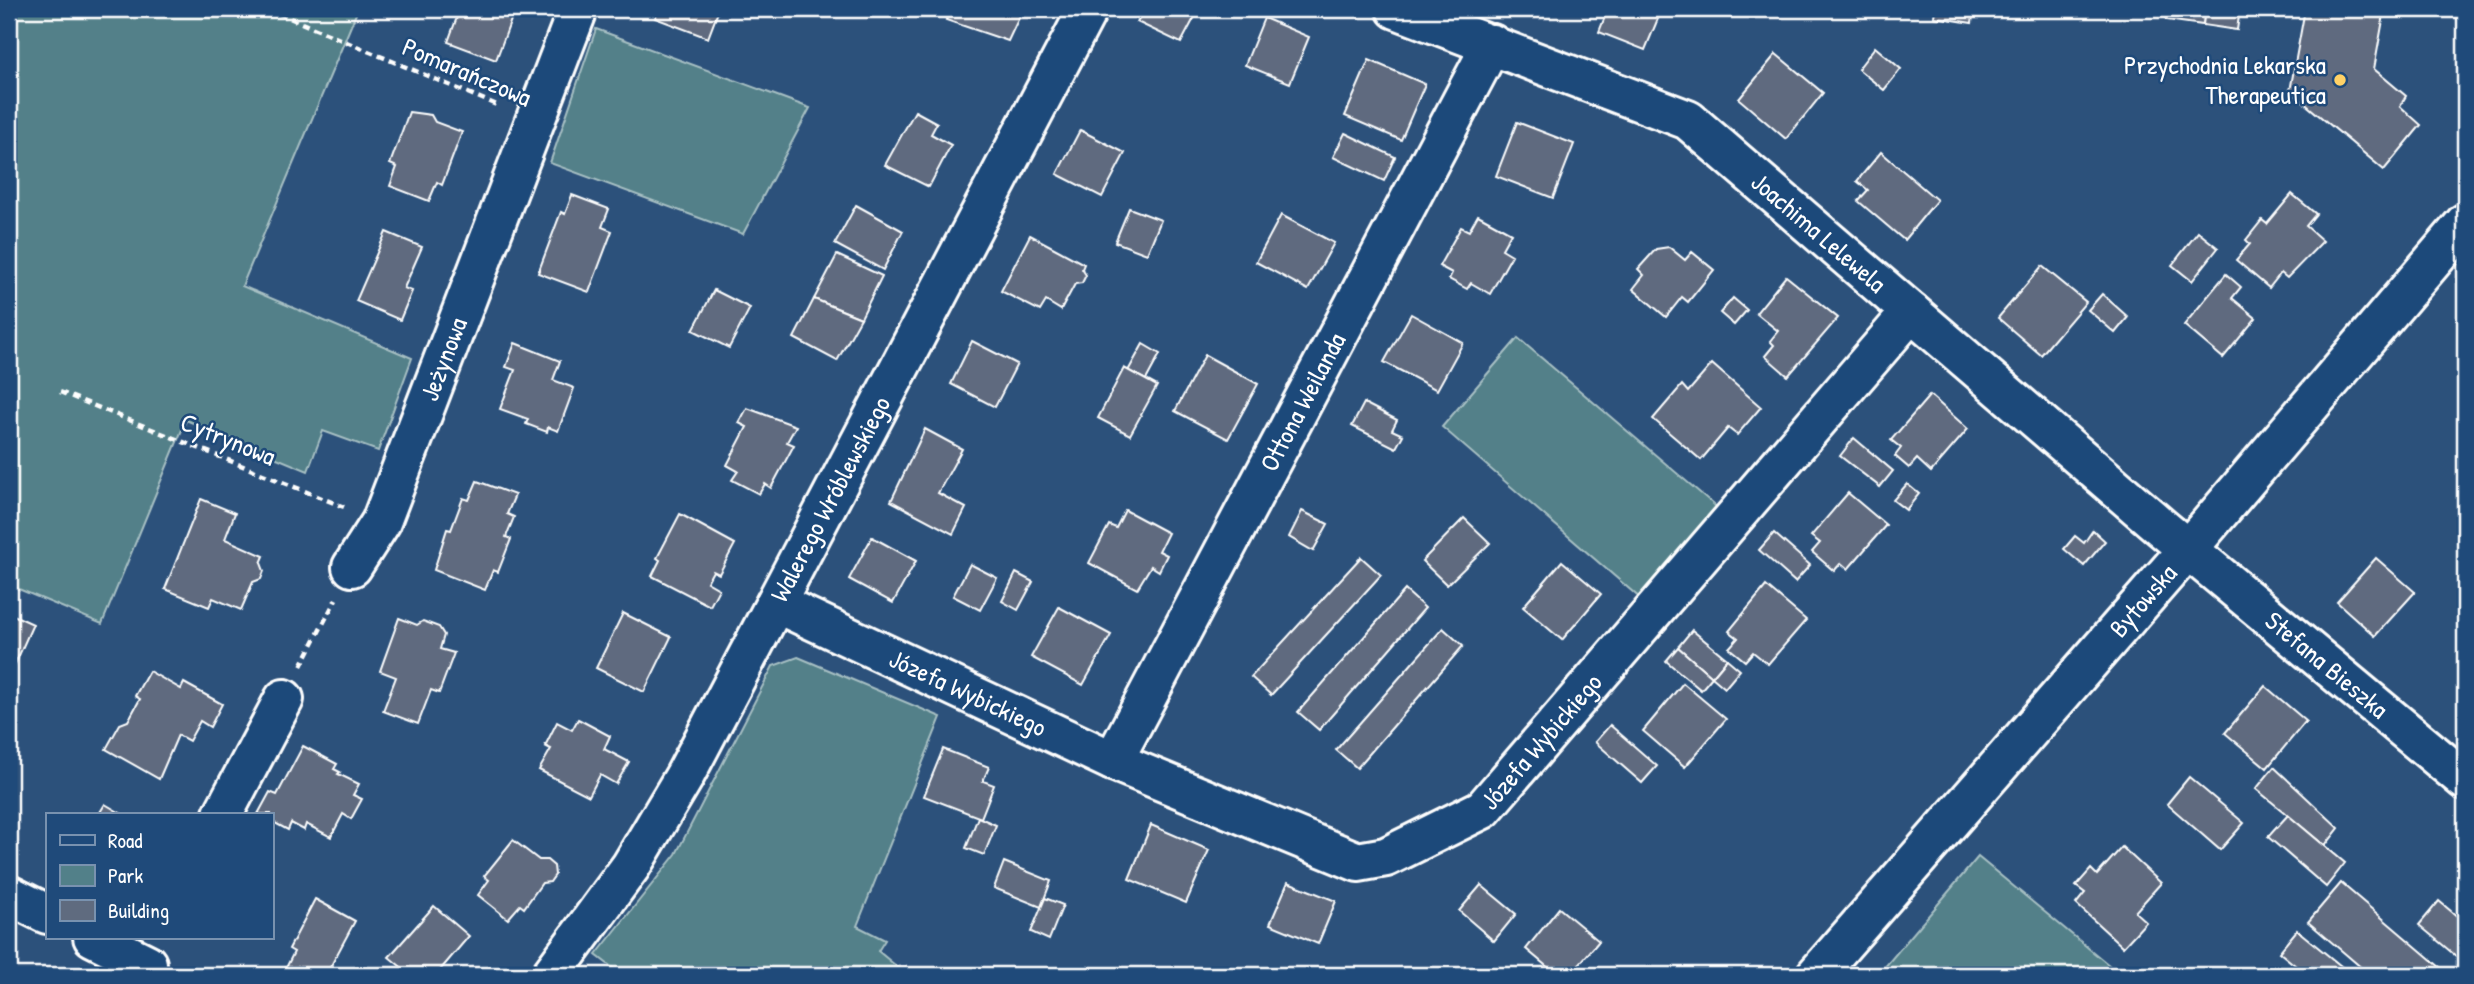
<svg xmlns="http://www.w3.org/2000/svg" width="2474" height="984" viewBox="0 0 2474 984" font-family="'Patrick Hand',sans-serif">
<rect width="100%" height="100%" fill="#2c517b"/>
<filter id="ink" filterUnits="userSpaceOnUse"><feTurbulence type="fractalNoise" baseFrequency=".0143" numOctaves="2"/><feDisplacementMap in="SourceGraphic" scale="14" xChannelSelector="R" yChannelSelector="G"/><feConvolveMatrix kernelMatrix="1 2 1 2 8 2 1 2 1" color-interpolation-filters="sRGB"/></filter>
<g filter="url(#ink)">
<g fill="#528089" stroke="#a8c0c4" stroke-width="2">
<path d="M9,9H358L242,286L412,358L378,451L323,431L308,471L186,420L102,624L9,585Z"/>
<path d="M596,29L810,108L743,234L550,163Z"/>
<path d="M1518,338L1719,509L1641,599L1442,427Z"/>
<path d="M798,657L941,717L857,926L885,940L878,951L907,975H622L596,955L676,854L773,666Z"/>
<path d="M1978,857L2121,975H1878Z"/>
</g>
<g fill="#5f6b7f" stroke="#fff" stroke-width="2">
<path d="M460,9H515L496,60L448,42Z"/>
<path d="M659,9H719L708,38L655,18Z"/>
<path d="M951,9H1023L1008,41L946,20Z"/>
<path d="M1144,9H1199L1181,43L1137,22Z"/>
<path d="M1608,9H1662L1645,50L1599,32Z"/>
<path d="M1935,9H1974L1972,23L1934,17Z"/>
<path d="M2167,9H2205L2203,25L2166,20Z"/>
<path d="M2205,9H2240L2237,30L2203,25Z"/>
<path d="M2305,9H2385L2374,69L2406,96L2400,106L2421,125L2384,170L2290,91Z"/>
<path d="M1264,18L1309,37L1290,83L1245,65Z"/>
<path d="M1875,47L1901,69L1884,90L1858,69Z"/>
<path d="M1776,54L1823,93L1786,139L1739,99Z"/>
<path d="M1369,60L1425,84L1401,140L1345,116Z"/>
<path d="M915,111L937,123L931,134L951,145L929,187L885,165Z"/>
<path d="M409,112L431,115L435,122L462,132L442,185L437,182L429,201L390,186L397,167L390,164Z"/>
<path d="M1517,122L1574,144L1553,198L1496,176Z"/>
<path d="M1080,130L1125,153L1102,197L1057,174Z"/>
<path d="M1345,133L1395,157L1384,181L1333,157Z"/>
<path d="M1881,152L1937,200L1904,240L1858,201L1868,190L1857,181Z"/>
<path d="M2292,194L2316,214L2306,226L2323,241L2287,278L2281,273L2269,288L2236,260L2250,244L2246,240L2262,220L2267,224Z"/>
<path d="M572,195L609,209L602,227L612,231L589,292L538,273L561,212L565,214Z"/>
<path d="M856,205L903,231L883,270L835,244Z"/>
<path d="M1129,208L1161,220L1147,254L1115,242Z"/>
<path d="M1281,215L1334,243L1308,290L1256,262Z"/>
<path d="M1478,215L1511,233L1502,249L1512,255L1490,294L1471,283L1467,289L1449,279L1452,273L1439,266L1461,227L1469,231Z"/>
<path d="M386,232L422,247L404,288L412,291L400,320L356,301Z"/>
<path d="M2198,232L2218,248L2192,281L2172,265Z"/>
<path d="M1030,235L1084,264L1082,269L1086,275L1082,283L1075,284L1061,310L1046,301L1040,311L1001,291Z"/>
<path d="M1669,247L1685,260L1692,252L1714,270L1688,302L1682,297L1666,317L1633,289L1644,275L1638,269L1656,249Z"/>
<path d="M837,255L882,276L861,318L814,299Z"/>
<path d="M2042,266L2086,302L2041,355L1998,318Z"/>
<path d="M2226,274L2241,287L2232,298L2256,318L2223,358L2184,325Z"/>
<path d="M1786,276L1838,318L1788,376L1765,356L1774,345L1770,341L1778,331L1756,313Z"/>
<path d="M714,290L750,308L729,348L693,330Z"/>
<path d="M2102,294L2128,317L2115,333L2088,310Z"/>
<path d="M1733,298L1747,310L1734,325L1720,313Z"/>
<path d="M814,299L861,318L837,361L794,338Z"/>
<path d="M1411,314L1463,343L1437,390L1384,362Z"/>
<path d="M972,341L1017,364L995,407L951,384Z"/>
<path d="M515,343L560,361L553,380L574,388L558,431L548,427L547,432L526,424L528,419L500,409L515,370L506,367Z"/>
<path d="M1143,344L1160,354L1146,380L1128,371Z"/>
<path d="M1205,355L1258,384L1228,439L1175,411Z"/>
<path d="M1712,364L1761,407L1737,435L1728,428L1701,460L1653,419L1682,385L1688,392Z"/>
<path d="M1124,368L1157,386L1130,435L1098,418Z"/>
<path d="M1930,395L1968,429L1931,472L1917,459L1909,468L1895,456L1901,448L1891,440Z"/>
<path d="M1364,403L1397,420L1392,430L1403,435L1396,448L1352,426Z"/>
<path d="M747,408L796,426L787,442L794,445L771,488L765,484L759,494L732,480L738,471L727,465L747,427L739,423Z"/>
<path d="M925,429L962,449L938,493L966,508L953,534L891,501Z"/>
<path d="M1854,438L1893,471L1880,487L1840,456Z"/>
<path d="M477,481L515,495L507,514L514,517L506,537L511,539L498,572L493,570L485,590L434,570L447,529L451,530L463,498L469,500Z"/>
<path d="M1907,484L1919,494L1906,510L1893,500Z"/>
<path d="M1848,493L1886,525L1848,569L1841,563L1834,571L1812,552L1820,543L1811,536Z"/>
<path d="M201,499L235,513L225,539L264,556L261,563L264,571L261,579L253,582L241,610L213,598L209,607L165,589Z"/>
<path d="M1125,510L1168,533L1159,551L1167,555L1159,571L1151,566L1137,589L1089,563L1109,525L1116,528Z"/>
<path d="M1302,511L1328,524L1313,551L1289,537Z"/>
<path d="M680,514L735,544L719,574L713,571L707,582L719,589L710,606L652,576L660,560L657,558Z"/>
<path d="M1464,518L1490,543L1447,585L1422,561Z"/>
<path d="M2093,530L2105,541L2084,566L2064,549L2075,536L2084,543Z"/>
<path d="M1774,533L1810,565L1795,582L1759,550Z"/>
<path d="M872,537L916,561L893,603L849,579Z"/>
<path d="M1361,557L1381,575L1271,695L1251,677Z"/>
<path d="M2376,558L2415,592L2375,636L2337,602Z"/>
<path d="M1562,561L1601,594L1562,640L1523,607Z"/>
<path d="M970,564L997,578L980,610L953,596Z"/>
<path d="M1016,573L1033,582L1018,610L1002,601Z"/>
<path d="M2465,580V598L2456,592Z"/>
<path d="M1766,586L1806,620L1768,664L1753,652L1745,661L1729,648L1738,638L1729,631Z"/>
<path d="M1405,590L1425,608L1319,730L1298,712Z"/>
<path d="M1059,607L1111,635L1083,685L1031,657Z"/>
<path d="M9,613L33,624L17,660L9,656Z"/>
<path d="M623,613L671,637L644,692L596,668Z"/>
<path d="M399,618L417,625L423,621L439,627L444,635L440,649L454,653L439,693L431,690L418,724L383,711L396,677L380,671Z"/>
<path d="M1443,628L1463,646L1357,768L1336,750Z"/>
<path d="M1692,630L1727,659L1712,677L1678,647Z"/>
<path d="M1678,647L1712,677L1701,690L1666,661Z"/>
<path d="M9,656L17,660L9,677Z"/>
<path d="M1727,659L1740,670L1725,688L1712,677Z"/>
<path d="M149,671L181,689L184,683L222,704L210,727L200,721L189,741L178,735L159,779L106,749L120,724L128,721L140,699L135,696Z"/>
<path d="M1683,683L1726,719L1685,767L1643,731Z"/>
<path d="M2265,686L2306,721L2267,768L2225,733Z"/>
<path d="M578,719L610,736L604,749L629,762L616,784L600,775L589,796L539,770L551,749L545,746L557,722L572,730Z"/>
<path d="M1610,725L1657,766L1642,783L1595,742Z"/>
<path d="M303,746L337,764L334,769L340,772L338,774L359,784L353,795L362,799L351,819L343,814L331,837L306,824L304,830L291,823L288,830L271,821V814H258L270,792L277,795Z"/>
<path d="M943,749L989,767L983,781L994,785L981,818L924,796Z"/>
<path d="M2274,767L2339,828L2325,846L2256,789Z"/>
<path d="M2189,777L2244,823L2220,850L2167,804Z"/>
<path d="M105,804L122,814H99Z"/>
<path d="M2288,815L2345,863L2326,887L2268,837Z"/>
<path d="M978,817L996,825L984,855L966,848Z"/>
<path d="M1151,825L1209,850L1186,903L1129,879Z"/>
<path d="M513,840L539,860H547L554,866L555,875L550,882L542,883L524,908L520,905L508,919L478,895L489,880L484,876Z"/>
<path d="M2122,847L2161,883L2135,912L2146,922L2123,947L2076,904L2085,893L2076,886L2091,869L2097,875Z"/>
<path d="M1004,862L1051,881L1041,907L994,888Z"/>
<path d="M1288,882L1336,901L1318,944L1270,924Z"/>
<path d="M2341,883L2441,968L2434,975H2370L2308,922Z"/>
<path d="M1481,885L1516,914L1494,941L1459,911Z"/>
<path d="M1045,898L1063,905L1049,940L1031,932Z"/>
<path d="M315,899L355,921L326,975H300L286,968L294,952L289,949Z"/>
<path d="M2439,901L2465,923L2463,962L2419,925Z"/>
<path d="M434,906L469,936L436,975H411L389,957Z"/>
<path d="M1559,908L1599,941L1570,975H1557L1526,949Z"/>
<path d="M2297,930L2352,975H2307L2279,952Z"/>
</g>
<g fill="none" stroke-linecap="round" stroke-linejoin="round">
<g stroke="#fff" stroke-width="44">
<g id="minor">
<path id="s1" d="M1396,9L1688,120L2161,527L2465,780"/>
<path id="s2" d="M352,567L381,522L578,9"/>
<path id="s3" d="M776,603L1113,761L1358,862L1386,857L1483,809L1911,312"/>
<path id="s4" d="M1113,761L1492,44"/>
<path d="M223,814L284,699"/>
<path d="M9,895L47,914"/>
<path d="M93,937L147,964"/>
<path id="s5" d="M551,975L631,866L684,777L1088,9"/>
<path id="s6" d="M1816,975L2188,549L2465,223"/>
</g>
</g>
<g stroke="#fff" stroke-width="4.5" stroke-dasharray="7 5" stroke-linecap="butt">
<path d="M268,9L499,106"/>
<path d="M60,392L344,507"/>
<path d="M301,666L336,599"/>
</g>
<use href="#minor" stroke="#1f4a7a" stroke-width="38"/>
</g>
</g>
<circle fill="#ffd166" stroke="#1f4a7a" stroke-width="2.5" cx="2340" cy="80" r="7"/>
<g text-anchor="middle" stroke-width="5" stroke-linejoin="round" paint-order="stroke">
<g font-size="26" fill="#fff" stroke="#1f4a7a" text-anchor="end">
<text x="2326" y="74">Przychodnia Lekarska<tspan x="2326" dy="30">Therapeutica</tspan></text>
</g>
<g font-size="26" fill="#fff" stroke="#1f4a7a">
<text transform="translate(467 72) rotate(23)" y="9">Pomarańczowa</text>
<text dy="9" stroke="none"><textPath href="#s1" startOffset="485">Joachima Lelewela</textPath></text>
<text dy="9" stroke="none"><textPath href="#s2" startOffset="228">Jeżynowa</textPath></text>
<text dy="9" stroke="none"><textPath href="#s4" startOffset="406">Ottona Weilanda</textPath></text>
<text transform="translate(228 439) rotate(22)" y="9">Cytrynowa</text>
<text dy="9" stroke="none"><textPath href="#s5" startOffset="553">Walerego Wróblewskiego</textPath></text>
<text dy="9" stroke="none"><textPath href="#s6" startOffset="497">Bytowska</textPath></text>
<text dy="9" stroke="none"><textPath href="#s1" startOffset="1152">Stefana Bieszka</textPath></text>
<text dy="9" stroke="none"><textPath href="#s3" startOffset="212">Józefa Wybickiego</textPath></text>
<text dy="9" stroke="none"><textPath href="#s3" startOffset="863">Józefa Wybickiego</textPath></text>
</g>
</g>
<rect width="2474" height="984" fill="none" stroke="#1f4a7a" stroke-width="35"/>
<rect x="18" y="18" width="2439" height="949" fill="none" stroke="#fff" stroke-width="2.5" filter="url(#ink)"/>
<rect x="46" y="813" width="228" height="126" fill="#1f4a7a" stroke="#7992af" stroke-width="2"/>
<rect x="60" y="835" width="35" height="10" fill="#1f4a7a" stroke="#7992af" stroke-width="2"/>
<text x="108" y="848" font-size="21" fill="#ffffff">Road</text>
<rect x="60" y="865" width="35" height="21" fill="#528089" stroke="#7992af" stroke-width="2"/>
<text x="108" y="883" font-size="21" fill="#ffffff">Park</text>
<rect x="60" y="900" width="35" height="21" fill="#5f6b7f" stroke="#7992af" stroke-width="2"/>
<text x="108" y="918" font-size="21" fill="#ffffff">Building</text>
</svg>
